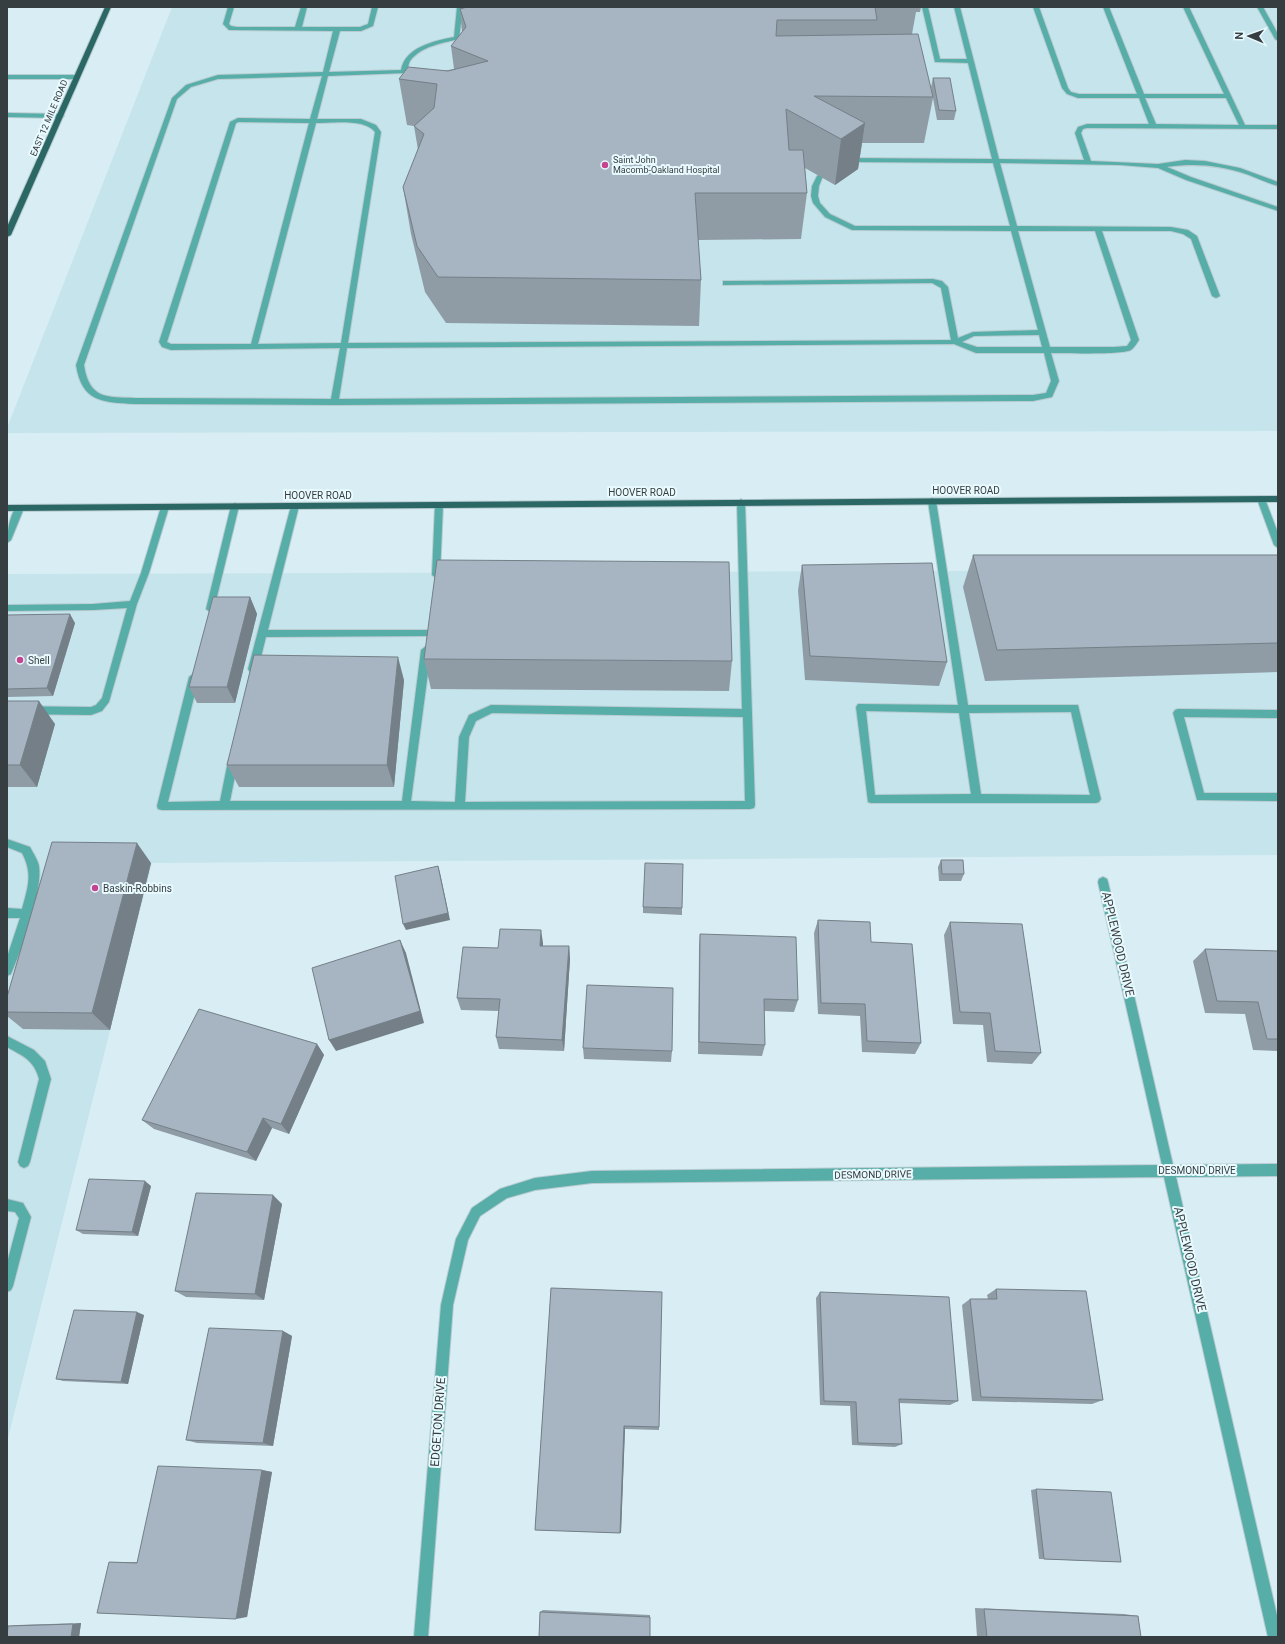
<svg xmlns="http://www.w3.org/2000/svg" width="1285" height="1644" viewBox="0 0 1285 1644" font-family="Roboto,sans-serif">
<rect width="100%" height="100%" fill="#d8eef4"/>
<g fill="#c5e4ec">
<path d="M172,7H1278V431L7,433V428Z"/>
<path d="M1278,570V855L152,863L7,1442V574Z"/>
</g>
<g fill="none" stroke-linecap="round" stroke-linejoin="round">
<g stroke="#b8cbd0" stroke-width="2">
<g id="minor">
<path d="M228,7H234L229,24L231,26L237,27H295L301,7H307L302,27H360L368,24L372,7H378L373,26L361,31H340L329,72L401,70C405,47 434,41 454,37L457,7H463L459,39C443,43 421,46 410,61C408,65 408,69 406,73L328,76L317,119H361L376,125L381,132L348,343L951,340L941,288L932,283L723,285V281H726L933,279L942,281L948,287L958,338L973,332L1038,330L1011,231L852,230L825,217L813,203L811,196L812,186L817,176L820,174L823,176L819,186L818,196L820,203L830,214L855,226H1010L993,163L848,162L845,160L848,158L992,159L968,63L935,62L922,7H928L940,59H967L954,7H960L999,159L1084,160L1075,133L1078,127L1087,124H1149L1139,98H1078L1067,94L1062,88L1033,7H1039L1068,88L1071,92L1079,94H1137L1103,7H1109L1144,94H1224L1183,7H1189L1245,125H1278V129L1087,128L1083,129L1081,133L1091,161L1158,164L1185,160L1205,161L1240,168L1278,182V186C1267,183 1257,178 1246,174C1219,165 1195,163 1167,167L1191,177L1278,207V211L1186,180L1158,168L1120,165L1000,163L1017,226L1171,227L1188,230L1197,236L1220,296L1216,298L1212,296L1191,239L1183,234L1171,231H1102L1139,340C1137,343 1134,348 1131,350C1121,355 1066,353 1051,353L1059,381L1052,397L1033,401L335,405L135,404C103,402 82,403 76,365L172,98L186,85L218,75L323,72L333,31L229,30L223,24ZM322,76L310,119L238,118L230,122L159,342L162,347L171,350L340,348L331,399L135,398C106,397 89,399 84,365L177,99L191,87L218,79ZM1145,98H1226L1239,125L1156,124ZM239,122L309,123L251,344H171L167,342L236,123ZM316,123C331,123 365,118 375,132L341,343L258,344ZM1018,231H1095L1131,340L1127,346L1114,347H1050ZM1039,335L1042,347H977L962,342L974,336ZM954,344L976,353H1044L1051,381L1046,393L1033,395L339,399L347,348Z"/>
<path d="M1257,7H1263L1278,34V41L1275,39Z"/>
<path d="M7,75H76L79,77L76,79H7Z"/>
<path d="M7,113L61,114L64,116L61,118L7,117Z"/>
<path d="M1261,496L1265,499L1278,533V548L1274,545L1257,499Z"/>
<path d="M932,498L936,501L968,705H1078L1101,799L1099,802L1096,803H871L868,802L856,707L858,704L958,705L928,501ZM866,711L959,713L971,794L875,795ZM1071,712L1090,795L981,794L969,713Z"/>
<path d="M741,499L745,502L755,805L754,808L750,809L162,810L158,809L157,806L189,677L194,673L199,677L168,802L220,801L228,761L230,758H236L238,761L230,801H402L421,650L426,646L431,650L411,801L455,802L459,737L469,715L491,705L742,709L737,502ZM492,713L743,717L745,801L465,802L469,737L476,721Z"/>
<path d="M439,502L443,505L440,575L436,578L432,575L435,505Z"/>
<path d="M235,503L239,506L214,609L210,612L206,609L231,506Z"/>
<path d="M295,503L299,506L268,630H428L431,632L433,634L431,636L266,637L258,669L256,672H250L248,669L291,506Z"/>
<path d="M165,504L169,507L149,573L137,604L109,702L102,711L91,715L7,714V706L91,707L96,705L102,698L127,608L93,610L7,611V605L93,604L130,601L141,573L161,507Z"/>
<path d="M20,505L24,508L11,540L7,543C7,534 10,508 20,505Z"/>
<path d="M1178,709L1278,710V718L1184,717L1204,793H1278V801L1197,800L1173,713L1175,710Z"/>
<path d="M7,839L30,847C33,853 38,860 39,866C43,891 21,951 11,974L7,976V957L20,918H7V908L22,909C28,887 33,874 22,853L7,847Z"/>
<path d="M1103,877L1107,879L1108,882L1173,1165L1278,1164V1176L1176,1177L1278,1620V1637H1268L1164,1177L592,1183L535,1190L507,1198L480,1216L468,1240L453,1305L428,1637H414L441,1305L456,1239L472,1208L500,1189L535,1178L592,1171L1162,1165L1098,882L1099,879Z"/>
<path d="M7,1036L34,1050L45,1061L51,1079L30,1162L28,1166L24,1168L20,1166L18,1162L39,1079C34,1060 23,1056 7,1047Z"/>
<path d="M7,1199L23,1203L31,1217L13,1286L11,1290L7,1292V1263L19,1218L15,1212L7,1211Z"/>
</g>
</g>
<g stroke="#b8cbd0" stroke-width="2">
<g id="major">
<path d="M105,7H111L11,235L7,237V227Z"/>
<path d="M1278,496V502L7,511V505Z"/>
</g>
</g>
<use href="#minor" fill="#57ada7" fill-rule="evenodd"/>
<use href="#major" fill="#2b6865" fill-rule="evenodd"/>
</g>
<g fill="#8f9ca6">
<path d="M467,7H921L920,12H916L912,34L932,92L931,87L933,78L956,111L954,120H937L933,98L924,143H862L858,169L835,185L805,168L807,193L801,239L698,240L701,280L699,326L446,323L425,292L411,234L403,187L418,150L414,126L407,125L399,79L454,69L451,46L462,32L460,9Z"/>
<path d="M973,555H1278V672L985,681L963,587Z"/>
<path d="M802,565L947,662L939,686L805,680L798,590Z"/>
<path d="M250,597L257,614L235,703H197L189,687Z"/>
<path d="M7,615L75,623L53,696L7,697Z"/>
<path d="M424,659L732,661L729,691L431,689Z"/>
<path d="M404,680L394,787H239L227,765Z"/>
<path d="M7,701L55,724L37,787H7Z"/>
<path d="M941,860L964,874L961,881H939L938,867Z"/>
<path d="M151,863L110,1030L23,1029L7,1016V997Z"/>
<path d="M643,907L682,908V915L643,913Z"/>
<path d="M818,920L871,942L921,1043L915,1054L862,1052L860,1016L818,1014L814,933Z"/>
<path d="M950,922L1041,1053L1032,1064L987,1062L983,1025L953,1024L944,935Z"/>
<path d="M700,934L798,1000L794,1012L764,1011L765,1045L762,1056L698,1054L699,947Z"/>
<path d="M543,943V946H569L570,959L564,1051L499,1049L496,1037L499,1011L461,1010L457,998L498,948Z"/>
<path d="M1205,949L1278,951V1051L1253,1050L1245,1014L1205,1013L1193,961Z"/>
<path d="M317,1044L324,1055L289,1134L272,1128L256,1161L154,1129L142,1120Z"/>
<path d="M583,1048L672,1051L671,1062L584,1059Z"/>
<path d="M151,1186L138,1236L83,1234L76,1230Z"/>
<path d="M282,1204L264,1300L186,1297L175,1291Z"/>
<path d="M551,1288L659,1427V1430L625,1429L621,1533L535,1530Z"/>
<path d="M996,1289L1103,1400L1092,1404L972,1401L962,1305L970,1299H988L987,1295Z"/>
<path d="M820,1292L958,1401L950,1405L899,1403L902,1444L895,1447L852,1445L850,1406L820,1405L816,1298Z"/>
<path d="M144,1315L128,1384L63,1381L56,1379Z"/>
<path d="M283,1331L292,1336L273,1446L197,1443L186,1440Z"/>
<path d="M262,1470L272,1472L247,1617L109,1562H137Z"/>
<path d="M1036,1489L1121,1562L1039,1559L1031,1490Z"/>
<path d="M975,1608L1124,1614L1138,1616L1141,1637H977Z"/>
<path d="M543,1610L650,1615V1617L540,1612Z"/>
<path d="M81,1623L79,1637L8,1626L17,1625Z"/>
</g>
<g fill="#747f87">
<path d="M865,123L858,169L835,185L841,139Z"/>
<path d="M250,597L257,614L235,703L227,687Z"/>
<path d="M70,614L75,623L53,696L47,688Z"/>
<path d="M398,657L404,680L394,787L387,765Z"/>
<path d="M39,701L55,724L37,787L20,765Z"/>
<path d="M137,843L151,863L110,1030L92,1013Z"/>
<path d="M438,866L440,873L450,920L406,930L403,924Z"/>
<path d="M541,930L543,943L542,958L540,946Z"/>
<path d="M400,940L406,953L424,1023L336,1051L329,1040Z"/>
<path d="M569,946L570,959L564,1051L562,1040Z"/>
<path d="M317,1044L324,1055L289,1134L281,1124Z"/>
<path d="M263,1118L272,1128L256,1161L247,1152Z"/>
<path d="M145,1181L151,1186L138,1236L132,1232Z"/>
<path d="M273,1195L282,1204L264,1300L255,1294Z"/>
<path d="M137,1312L144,1315L128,1384L121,1382Z"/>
<path d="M283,1331L292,1336L273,1446L263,1443Z"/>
<path d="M624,1426L625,1429L621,1533H620Z"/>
<path d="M262,1470L272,1472L247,1617L236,1619Z"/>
<path d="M81,1623L79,1637H71L73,1624Z"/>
</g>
<g fill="#a6b5c1" stroke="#747f87">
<path d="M467,7H875L877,20H777L776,36L918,34L933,97L814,96L865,123L841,139L786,109L789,150H803L807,193H695L701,280L438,277L417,246L403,187L424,134L414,126L434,108L437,84L399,79L408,67L448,71L488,61L451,46L466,27L460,9Z"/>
<path d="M933,78H950L956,111L939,110Z"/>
<path d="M973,555H1278V643L997,650Z"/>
<path d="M437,560L729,562L732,661L424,659Z"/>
<path d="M932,563L947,662L810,656L802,565Z"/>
<path d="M213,597H250L227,687H189Z"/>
<path d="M70,614L47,688L7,689V615Z"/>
<path d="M254,655L398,657L387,765H227Z"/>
<path d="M7,701H39L20,765H7Z"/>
<path d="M52,842L137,843L92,1013L7,1012V997Z"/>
<path d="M941,860H963L964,874H942Z"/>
<path d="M645,863L683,864L682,908L643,907Z"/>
<path d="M438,866L448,913L403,924L395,876Z"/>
<path d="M818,920L870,922L871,942L912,944L921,1043L867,1041L865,1004L821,1003Z"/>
<path d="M950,922L1022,924L1041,1053L995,1051L990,1013L960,1012Z"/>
<path d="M500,929L541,930L540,946H569L562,1040L496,1037L500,999L457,998L463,947L498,948Z"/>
<path d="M700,934L796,937L798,1000L764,999L765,1045L699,1042Z"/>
<path d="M400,940L420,1011L329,1040L312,968Z"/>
<path d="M1205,949L1278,951V1039H1267L1258,1002L1217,1001Z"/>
<path d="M587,985L673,988L672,1051L583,1048Z"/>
<path d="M199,1009L317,1044L281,1124L263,1118L247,1152L142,1120Z"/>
<path d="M89,1179L145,1181L132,1232L76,1230Z"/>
<path d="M196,1193L273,1195L255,1294L175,1291Z"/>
<path d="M551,1288L662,1292L659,1427L624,1426L620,1533L535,1530Z"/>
<path d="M996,1289L1086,1291L1103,1400L981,1397L970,1299H997Z"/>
<path d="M820,1292L949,1297L958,1401L899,1399L902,1444L858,1443L856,1402L824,1401Z"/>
<path d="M74,1310L137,1312L121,1382L56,1379Z"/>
<path d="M209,1328L283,1331L263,1443L186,1440Z"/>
<path d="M158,1466L262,1470L236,1619L97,1613L109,1562L137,1563Z"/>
<path d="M1036,1489L1111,1492L1121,1562L1044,1559Z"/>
<path d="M984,1609L1138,1616L1141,1637H987Z"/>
<path d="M540,1612L650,1617V1637H539Z"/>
<path d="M73,1624L71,1637H7L8,1626Z"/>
</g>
<g fill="#c44490" stroke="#e9faff" stroke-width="1.5">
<circle cx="605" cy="165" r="4"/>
<circle cx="20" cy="660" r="4"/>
<circle cx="95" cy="888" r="4"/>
</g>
<g text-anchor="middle" stroke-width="4" stroke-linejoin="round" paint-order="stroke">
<g font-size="9" fill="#363e41" stroke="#e9faff">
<text transform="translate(49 118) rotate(-67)" y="3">EAST 12 MILE ROAD</text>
</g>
<g font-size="9" fill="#363e41" stroke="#e9faff" text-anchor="start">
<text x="613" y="163">Saint John<tspan x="613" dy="10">Macomb-Oakland Hospital</tspan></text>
</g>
<g font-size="10" fill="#363e41" stroke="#e9faff">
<text x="966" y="494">HOOVER ROAD</text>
<text x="642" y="496">HOOVER ROAD</text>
<text x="318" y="499">HOOVER ROAD</text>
<text x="1197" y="1174">DESMOND DRIVE</text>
<text transform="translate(873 1174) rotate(-1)" y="4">DESMOND DRIVE</text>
</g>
<g font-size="10" fill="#363e41" stroke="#e9faff" text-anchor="start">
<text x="28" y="664">Shell</text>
<text x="103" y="892">Baskin-Robbins</text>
</g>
<g font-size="12" fill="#363e41" stroke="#e9faff">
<text transform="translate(1118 944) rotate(77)" y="4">APPLEWOOD DRIVE</text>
<text transform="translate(1190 1259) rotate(77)" y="4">APPLEWOOD DRIVE</text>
<text transform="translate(438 1422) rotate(-86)" y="4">EDGETON DRIVE</text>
</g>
</g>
<rect width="1285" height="1644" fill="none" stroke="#363e41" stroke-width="16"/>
<g transform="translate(1249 36) rotate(272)" stroke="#e9faff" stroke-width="3" paint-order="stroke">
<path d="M0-3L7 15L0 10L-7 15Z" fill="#363e41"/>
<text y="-6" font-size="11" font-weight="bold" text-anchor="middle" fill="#363e41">N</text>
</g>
</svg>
